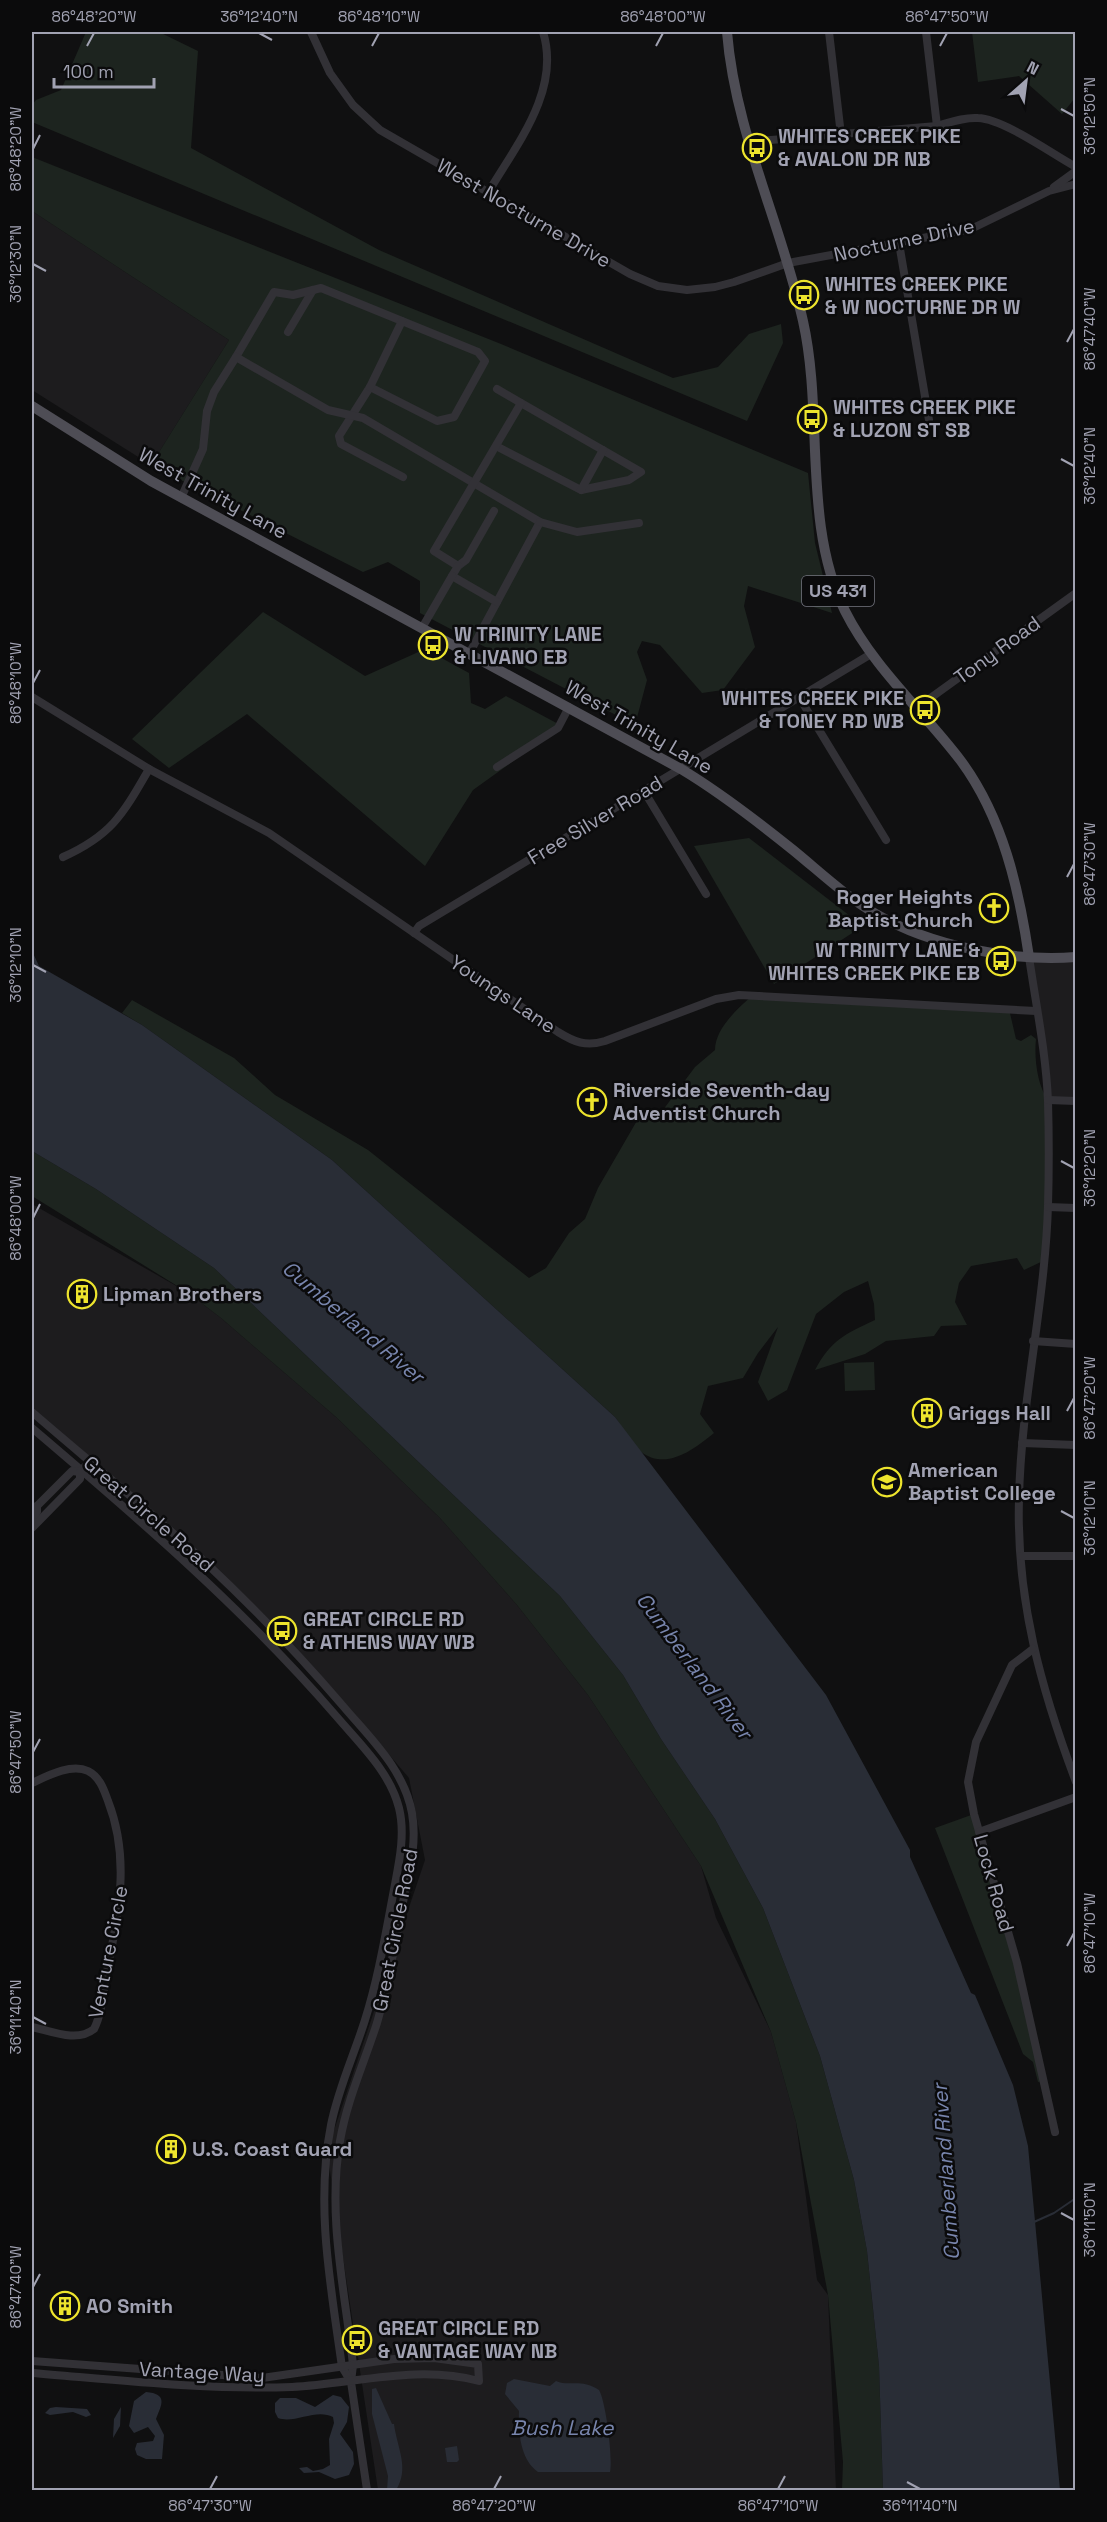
<svg xmlns="http://www.w3.org/2000/svg" width="1107" height="2522" viewBox="0 0 1107 2522" font-family="'Space Grotesk',sans-serif">
<rect width="100%" height="100%" fill="#101011"/>
<g fill="#1d1c1e">
<path d="M32,211L229,340L151,465L32,390Z"/>
<path d="M1029,957H1075V1101L1048,1100Z"/>
<path d="M32,1204L187,1292L221,1318L336,1417L440,1518L517,1605L588,1695L701,1866L716,1918L771,2032L796,2122L817,2280L828,2295L836,2490H378L327,2151L425,1860L409,1778L346,1704L164,1521L32,1407Z"/>
</g>
<g fill="#1d241f">
<path d="M86,32H159L198,51L191,148L379,250L673,378L718,367L749,334L781,324L783,343L747,421L32,122V105L36,100L61,90Z"/>
<path d="M972,32H1075V98L1062,114L1019,76L978,82Z"/>
<path d="M32,157L501,344L808,473L815,543L832,613L748,586L744,606L755,647L723,690L702,693L660,645L642,641L637,652L647,680L635,725L420,613V581L388,562L363,572L151,465L229,340L32,211Z"/>
<path d="M263,612L365,676L425,649L469,673L471,703L485,709L506,696L562,726L473,790L425,866L247,714L169,768L132,739Z"/>
<path d="M749,838L863,926L774,984L694,846Z"/>
<path d="M752,996L1009,1009L1016,1039L1021,1041L1031,1035L1036,1039C1034,1057 1037,1085 1048,1100L1043,1261L1024,1270L1017,1258L971,1266L959,1283L955,1302L967,1325L941,1326L934,1336L886,1341L865,1354L815,1370C831,1340 845,1334 875,1320L874,1304L868,1281L844,1292L816,1314L787,1390L768,1401L758,1382L778,1327L758,1353L743,1378L708,1386L700,1414L714,1433C694,1449 667,1471 641,1452C631,1444 623,1428 615,1417L332,1160L142,1025L122,1013L132,1000L234,1058L275,1095L368,1150L529,1278L546,1268L569,1233L585,1219L598,1188L642,1112L660,1114L695,1067L715,1050C715,1029 737,1009 752,996Z"/>
<path d="M32,1151L96,1189L214,1268L560,1596L623,1675L661,1739L715,1819L763,1908L820,2056L854,2180L867,2251L879,2366L883,2490H842L843,2462L828,2295L796,2122L771,2032L701,1866L588,1695L517,1605L440,1518L336,1417L221,1318L187,1292L32,1196Z"/>
<path d="M874,1362L875,1390L845,1391L844,1363Z"/>
<path d="M974,1814L1017,1963L1042,2081L1038,2082L1033,2062L1023,2054L935,1828Z"/>
</g>
<g fill="#292d36">
<path d="M32,951L39,966L142,1025L332,1160L615,1417L826,1695L910,1850V1857L971,1993L975,1995L1013,2085L1028,2146L1060,2490H883L879,2366L867,2251L854,2180L820,2056L763,1908L715,1819L661,1739L623,1675L560,1596L214,1268L96,1189L32,1151Z"/>
<path d="M514,2379L550,2386L556,2381C569,2387 581,2378 599,2390C606,2402 613,2458 610,2472H538C520,2459 518,2431 519,2411L505,2394L507,2383Z"/>
<path d="M376,2388L392,2424H394C397,2448 410,2468 396,2490H387L388,2476L372,2414V2389Z"/>
<path d="M146,2392C168,2394 162,2404 156,2419L164,2435L162,2459H146L137,2455L135,2449L137,2443L153,2441L155,2436L148,2427L134,2433L129,2426L134,2401Z"/>
<path d="M333,2395L341,2397L349,2407L347,2422L340,2434L353,2452L354,2464L349,2475L335,2479L319,2472L304,2473L299,2468L307,2467L313,2471L323,2469L330,2465L329,2439L334,2423L333,2417C316,2408 295,2424 278,2418L275,2412V2403L280,2398H296L315,2407Z"/>
<path d="M56,2407L87,2409L91,2415L86,2417L73,2412L50,2415L45,2413L50,2408Z"/>
<path d="M121,2407L120,2426L113,2438L114,2419Z"/>
<path d="M457,2446L459,2460L457,2462H447L445,2448Z"/>
</g>
<g fill="none" stroke-linecap="round" stroke-linejoin="round">
<path stroke="#292d36" stroke-width="2" d="M1034,2222L1054,2213L1076,2198"/>
<g stroke="#323136" stroke-width="8">
<path d="M311,32L330,73L353,105L380,130L630,274L658,286L687,290L715,287L734,282L788,263L971,229L1049,191L1076,184"/>
<path d="M829,32L841,135"/>
<path d="M926,32L937,126"/>
<path d="M748,142L937,126C951,122 964,117 978,118C1004,119 1052,154 1076,167"/>
<path d="M1054,187L1076,171"/>
<path d="M489,191C517,144 561,90 543,32"/>
<path d="M899,243L929,420"/>
<path d="M288,332L313,290"/>
<path d="M236,357L274,292L293,295L321,288L478,352L485,361L454,417L437,421L370,387L339,436L341,444L403,477"/>
<path d="M370,387L402,321"/>
<path d="M496,446L581,490L629,480L641,472L521,403"/>
<path d="M581,490L603,450"/>
<path d="M181,498L203,449L207,411L214,392L236,357L328,410L363,418L540,522L469,654"/>
<path d="M494,511L466,560L458,566L434,551L521,403L497,389"/>
<path d="M540,522L577,532L639,523"/>
<path d="M458,566L452,576L497,602"/>
<path d="M422,628L452,576"/>
<path d="M32,697L149,769L269,833L558,1032C574,1042 586,1047 605,1041L716,999L739,995L1036,1011"/>
<path d="M799,697L886,840"/>
<path d="M918,707L1076,593"/>
<path d="M497,767L558,728L569,707"/>
<path d="M644,791L706,894"/>
<path d="M63,857C112,835 123,814 149,769"/>
<path d="M414,933L419,926L871,654"/>
<path d="M1029,957C1036,1005 1046,1053 1048,1101C1049,1136 1049,1171 1048,1206C1045,1304 1021,1401 1019,1499C1016,1599 1041,1689 1076,1782"/>
<path d="M1048,1100L1076,1101"/>
<path d="M1048,1207L1076,1208"/>
<path d="M1033,1341L1076,1344"/>
<path d="M32,1412C90,1462 150,1511 206,1563C254,1608 300,1656 343,1706C370,1738 404,1769 412,1813C417,1842 410,1869 404,1897C396,1939 389,1981 377,2023C364,2063 347,2100 340,2141C327,2216 345,2291 353,2365L351,2382L367,2490"/>
<path d="M32,1428C139,1519 245,1610 337,1717C360,1744 390,1772 399,1808C406,1836 398,1867 393,1895C385,1937 378,1979 365,2020C354,2055 338,2089 331,2125C315,2206 331,2287 342,2367L351,2382"/>
<path d="M1022,1443L1076,1445"/>
<path d="M32,1511L72,1471L80,1472"/>
<path d="M32,1519L37,1512V1506"/>
<path d="M32,1528L80,1479V1472L90,1461"/>
<path d="M1021,1556H1076"/>
<path d="M1033,1649L1012,1665L976,1742L968,1782L974,1814L1017,1963L1055,2132"/>
<path d="M32,1783C47,1776 71,1763 88,1771C100,1777 104,1790 108,1801C131,1860 118,1916 106,1976C103,1992 102,2014 94,2029C77,2043 51,2031 32,2027"/>
<path d="M979,1832L1076,1797"/>
<path d="M32,2361L262,2378L394,2359L434,2358L478,2364L479,2381C417,2364 354,2384 292,2387C205,2390 118,2380 32,2373"/>
</g>
<g stroke="#4e4d55" stroke-width="10">
<path d="M727,32C735,132 781,223 803,321C824,414 802,524 845,611C873,667 923,711 961,761C1003,818 1019,889 1029,957"/>
<path d="M32,406L151,481L681,769C721,793 757,821 793,850C820,872 846,897 876,914C931,946 1012,962 1076,957"/>
</g>
</g>
<path fill="none" stroke="#a1a2b2" stroke-width="2" d="M259,33L272,40M87,46L94,33M372,46L379,33M656,46L663,33M940,46L947,33M1061,109L1074,116M33,149L40,135M33,264L46,271M1067,342L1074,329M1061,459L1074,466M33,683L40,670M1067,877L1074,864M33,965L46,972M1061,1161L1074,1168M33,1218L40,1204M1067,1411L1074,1398M1061,1511L1074,1518M33,1752L40,1739M1067,1946L1074,1933M33,2017L46,2024M1061,2213L1074,2220M33,2287L40,2274M907,2482L920,2489M210,2489L217,2476M494,2489L501,2476M778,2489L785,2476"/>
<defs>
<g id="bus-ring" transform="scale(1.5)"><circle r="9.5" fill="#0b0b0c" stroke="#ede42d" stroke-width="1.5"/><path d="M-5-6H5V4H4V6H2V4H-2V6H-4V4H-5ZM-3.5-4V0h7V-4ZM-3.5 1.2v1.5H-2V1.2ZM2 1.2v1.5H3.5V1.2Z" fill="#ede42d"/></g>
<g id="church-ring" transform="scale(1.5)"><circle r="9.5" fill="#0b0b0c" stroke="#ede42d" stroke-width="1.5"/><path d="M-1.2-6h2.4v3.5h3.3v2.4h-3.3V6h-2.4V-.1h-3.3v-2.4h3.3Z" fill="#ede42d"/></g>
<g id="building-ring" transform="scale(1.5)"><circle r="9.5" fill="#0b0b0c" stroke="#ede42d" stroke-width="1.5"/><path d="M-4-6H4V6H1V3H-1V6H-4ZM-2.5-4.3h1.7v1.8h-1.7ZM.8-4.3h1.7v1.8H.8ZM-2.5-1h1.7V.8h-1.7ZM.8-1h1.7V.8H.8Z" fill="#ede42d"/></g>
<g id="school-ring" transform="scale(1.5)"><circle r="9.5" fill="#0b0b0c" stroke="#ede42d" stroke-width="1.5"/><path d="M0-5L7-2L0 1L-7-2ZM-4 1L0 2.5L4 1V4Q0 6-4 4Z" fill="#ede42d"/></g>
</defs>
<g fill-rule="evenodd">
<use href="#bus-ring" x="757" y="148"/>
<use href="#bus-ring" x="804" y="295"/>
<use href="#bus-ring" x="812" y="419"/>
<use href="#bus-ring" x="433" y="645"/>
<use href="#bus-ring" x="925" y="710"/>
<use href="#church-ring" x="994" y="908"/>
<use href="#bus-ring" x="1001" y="961"/>
<use href="#church-ring" x="592" y="1102"/>
<use href="#building-ring" x="82" y="1294"/>
<use href="#building-ring" x="927" y="1413"/>
<use href="#school-ring" x="887" y="1482"/>
<use href="#bus-ring" x="282" y="1631"/>
<use href="#building-ring" x="171" y="2149"/>
<use href="#building-ring" x="65" y="2306"/>
<use href="#bus-ring" x="357" y="2340"/>
</g>
<g text-anchor="middle" stroke-width="5" stroke-linejoin="round" paint-order="stroke">
<rect fill="#0b0b0c" stroke="#747580" stroke-width="1.5" x="802" y="576" width="72" height="30" rx="4.5"/>
<g font-size="18" font-weight="bold" fill="#a1a2b2">
<text x="838" y="597">US 431</text>
</g>
<g font-size="20" font-weight="bold" fill="#a1a2b2" stroke="#0b0b0c" text-anchor="start">
<text x="778" y="143">WHITES CREEK PIKE<tspan x="778" dy="23">&amp; AVALON DR NB</tspan></text>
<text x="825" y="291">WHITES CREEK PIKE<tspan x="825" dy="23">&amp; W NOCTURNE DR W</tspan></text>
<text x="833" y="414">WHITES CREEK PIKE<tspan x="833" dy="23">&amp; LUZON ST SB</tspan></text>
<text x="454" y="641">W TRINITY LANE<tspan x="454" dy="23">&amp; LIVANO EB</tspan></text>
<text x="904" y="705" text-anchor="end">WHITES CREEK PIKE<tspan x="904" dy="23">&amp; TONEY RD WB</tspan></text>
<text x="973" y="904" text-anchor="end">Roger Heights<tspan x="973" dy="23">Baptist Church</tspan></text>
<text x="980" y="957" text-anchor="end">W TRINITY LANE &amp;<tspan x="980" dy="23">WHITES CREEK PIKE EB</tspan></text>
<text x="613" y="1097">Riverside Seventh-day<tspan x="613" dy="23">Adventist Church</tspan></text>
<text x="103" y="1301">Lipman Brothers</text>
<text x="948" y="1420">Griggs Hall</text>
<text x="908" y="1477">American<tspan x="908" dy="23">Baptist College</tspan></text>
<text x="303" y="1626">GREAT CIRCLE RD<tspan x="303" dy="23">&amp; ATHENS WAY WB</tspan></text>
<text x="192" y="2156">U.S. Coast Guard</text>
<text x="86" y="2313">AO Smith</text>
<text x="378" y="2335">GREAT CIRCLE RD<tspan x="378" dy="23">&amp; VANTAGE WAY NB</tspan></text>
</g>
<g font-size="20" fill="#a1a2b2" stroke="#0b0b0c">
<text transform="translate(524 213) rotate(30)" y="7">West Nocturne Drive</text>
<text transform="translate(904 240) rotate(-12)" y="7">Nocturne Drive</text>
<text transform="translate(213 493) rotate(29)" y="7">West Trinity Lane</text>
<text transform="translate(997 650) rotate(-36)" y="7">Tony Road</text>
<text transform="translate(639 727) rotate(30)" y="7">West Trinity Lane</text>
<text transform="translate(595 820) rotate(-31)" y="7">Free Silver Road</text>
<text transform="translate(503 994) rotate(34)" y="7">Youngs Lane</text>
<text transform="translate(149 1514) rotate(41)" y="7">Great Circle Road</text>
<text transform="translate(994 1883) rotate(74)" y="7">Lock Road</text>
<text transform="translate(395 1930) rotate(-79)" y="7">Great Circle Road</text>
<text transform="translate(108 1952) rotate(-79)" y="7">Venture Circle</text>
<text transform="translate(202 2372) rotate(3)" y="7">Vantage Way</text>
</g>
<g font-size="21" font-style="italic" fill="#7885ad" stroke="#0b0b0c">
<text transform="translate(353 1322) rotate(40)" y="7">Cumberland River</text>
<text transform="translate(694 1666) rotate(53)" y="7">Cumberland River</text>
<text transform="translate(946 2172) rotate(-94)" y="7">Cumberland River</text>
<text x="562" y="2435">Bush Lake</text>
</g>
</g>
<rect width="1107" height="2522" fill="none" stroke="#0b0b0c" stroke-width="66"/>
<g transform="translate(1026 81) rotate(28)" stroke="#0b0b0c" stroke-width="4.5" paint-order="stroke">
<path d="M0-4.5L10 22L0 15L-10 22Z" fill="#a1a2b2"/>
<text y="-9" font-size="16" font-weight="bold" text-anchor="middle" fill="#a1a2b2">N</text>
</g>
<path d="M54 78v9h100v-9" fill="none" stroke="#a1a2b2" stroke-width="3"/>
<text x="63" y="78" font-size="18" fill="#a1a2b2" stroke="#0b0b0c" stroke-width="4.5" paint-order="stroke">100 m</text>
<rect x="33" y="33" width="1041" height="2456" fill="none" stroke="#a1a2b2" stroke-width="2"/>
<g font-size="15" text-anchor="middle" fill="#a1a2b2">
<text x="94" y="22">86°48'20"W</text>
<text x="259" y="22">36°12'40"N</text>
<text x="379" y="22">86°48'10"W</text>
<text x="663" y="22">86°48'00"W</text>
<text x="947" y="22">86°47'50"W</text>
<text transform="translate(1090 116) rotate(-90)" y="5">36°12'50"N</text>
<text transform="translate(16 149) rotate(-90)" y="5">86°48'20"W</text>
<text transform="translate(16 264) rotate(-90)" y="5">36°12'30"N</text>
<text transform="translate(1090 329) rotate(-90)" y="5">86°47'40"W</text>
<text transform="translate(1090 466) rotate(-90)" y="5">36°12'40"N</text>
<text transform="translate(16 683) rotate(-90)" y="5">86°48'10"W</text>
<text transform="translate(1090 864) rotate(-90)" y="5">86°47'30"W</text>
<text transform="translate(16 965) rotate(-90)" y="5">36°12'10"N</text>
<text transform="translate(1090 1168) rotate(-90)" y="5">36°12'20"N</text>
<text transform="translate(16 1218) rotate(-90)" y="5">86°48'00"W</text>
<text transform="translate(1090 1398) rotate(-90)" y="5">86°47'20"W</text>
<text transform="translate(1090 1518) rotate(-90)" y="5">36°12'10"N</text>
<text transform="translate(16 1752) rotate(-90)" y="5">86°47'50"W</text>
<text transform="translate(1090 1933) rotate(-90)" y="5">86°47'10"W</text>
<text transform="translate(16 2017) rotate(-90)" y="5">36°11'40"N</text>
<text transform="translate(1090 2220) rotate(-90)" y="5">36°11'50"N</text>
<text transform="translate(16 2287) rotate(-90)" y="5">86°47'40"W</text>
<text x="210" y="2511">86°47'30"W</text>
<text x="494" y="2511">86°47'20"W</text>
<text x="778" y="2511">86°47'10"W</text>
<text x="920" y="2511">36°11'40"N</text>
</g>
</svg>
